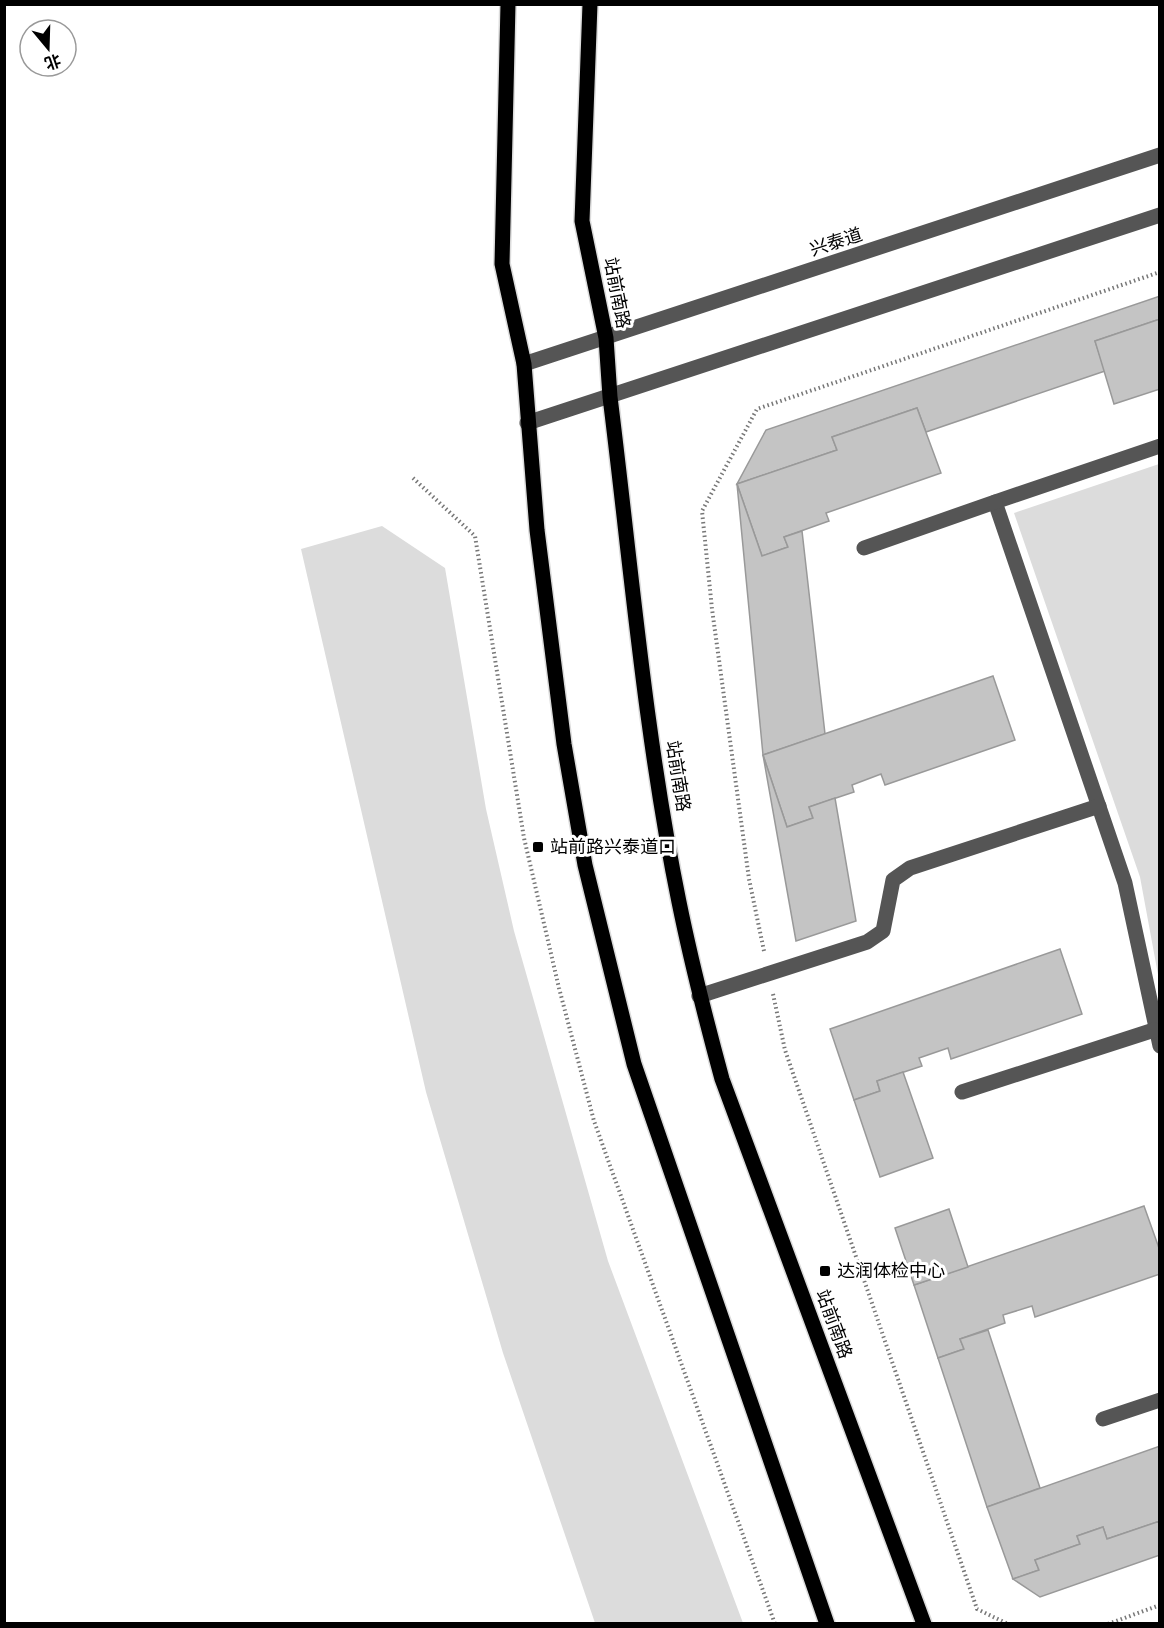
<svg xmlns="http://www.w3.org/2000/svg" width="1164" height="1628" viewBox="0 0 1164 1628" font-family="'Varela Round','Noto Sans SC',sans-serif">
<rect width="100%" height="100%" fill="#fff"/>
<g fill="#dcdcdc">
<path d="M1159,464H1160L1159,980L1140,877L1014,513Z"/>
<path d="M382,526L445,568L486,809L514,931L608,1261L743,1623H595L503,1353L426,1092L301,549Z"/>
</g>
<g fill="#c4c4c4" stroke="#999" stroke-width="1.5">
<path d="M1160,296V319L1095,341L1105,371L926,432L917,408L832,437L837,450L737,484L766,430Z"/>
<path d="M1160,319V389L1114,404L1095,341Z"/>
<path d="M917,408L941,473L826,513L829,521L784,537L788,547L762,556L737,484L837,450L832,437Z"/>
<path d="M737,484L762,556L788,547L784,537L802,531L825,734L763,755Z"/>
<path d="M993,676L1015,740L885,785L881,774L852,785L854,792L809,807L813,818L787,827L763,755Z"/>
<path d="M763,755L787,827L813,818L809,807L835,798L856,921L796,941Z"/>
<path d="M1060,949L1082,1014L951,1059L948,1048L919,1058L922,1066L877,1081L880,1091L854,1100L830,1029Z"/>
<path d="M903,1072L933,1158L880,1177L854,1100L880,1091L877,1081Z"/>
<path d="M1144,1206L1160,1251V1274L1035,1317L1032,1306L1003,1315L1005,1323L960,1339L964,1349L938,1358L914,1285Z"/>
<path d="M949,1209L968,1267L914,1285L895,1228Z"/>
<path d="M988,1330L1040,1488L987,1507L938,1358L964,1349L960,1339Z"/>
<path d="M1160,1446V1521L1107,1539L1103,1527L1077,1536L1080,1544L1035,1560L1039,1570L1013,1579L987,1507Z"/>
<path d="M1160,1521V1555L1040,1597L1013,1579L1039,1570L1035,1560L1080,1544L1077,1536L1103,1527L1107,1539Z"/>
</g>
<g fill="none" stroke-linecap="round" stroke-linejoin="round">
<g stroke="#dbdbdb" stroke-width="18">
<g id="major">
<path d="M508,4L502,264L524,364L537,530L564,744L585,865L634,1064L827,1624"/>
<path d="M590,4L582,221L606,338L610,397C631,565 645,736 679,902C691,961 706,1020 722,1079L924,1624"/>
</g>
</g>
<g stroke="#777" stroke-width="4" stroke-dasharray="1.5 3" stroke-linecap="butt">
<path d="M413,478L475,536L524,838L559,988L594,1121L775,1624"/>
<path d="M764,951L749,879L712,609L702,511L757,409L1160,272"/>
<path d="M773,994L785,1050L977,1609L1008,1624"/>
<path d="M1108,1624L1160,1605"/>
</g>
<g stroke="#555" stroke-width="15">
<path d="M524,364L1160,155"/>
<path d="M527,423L1160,215"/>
<path d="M1160,446L995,502L1125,883L1160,1046"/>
<path d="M864,548L995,502"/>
<path d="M699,996L867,942L883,931L893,880L910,868L1099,806"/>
<path d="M962,1092L1154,1030"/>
<path d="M1103,1419L1160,1400"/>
</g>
<use href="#major" stroke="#000" stroke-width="15"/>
</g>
<g fill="#000" stroke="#fff" stroke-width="2">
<rect x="532" y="841" width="12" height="12" rx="3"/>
<rect x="819" y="1265" width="12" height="12" rx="3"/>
</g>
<g text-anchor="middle" stroke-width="6" stroke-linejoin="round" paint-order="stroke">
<g font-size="18" fill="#000" stroke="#fff">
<text transform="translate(836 242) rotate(-18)" y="6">兴泰道</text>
<text transform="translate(617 293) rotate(79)" y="6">站前南路</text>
<text transform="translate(678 776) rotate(81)" y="6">站前南路</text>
<text transform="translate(834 1324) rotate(70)" y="6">站前南路</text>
</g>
<g font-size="18" fill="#000" stroke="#fff" text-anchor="start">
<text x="550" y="853">站前路兴泰道口</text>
<text x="837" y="1277">达润体检中心</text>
</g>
</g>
<rect width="1164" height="1628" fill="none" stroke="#000000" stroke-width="12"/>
<g transform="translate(48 48) rotate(161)"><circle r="28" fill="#ffffff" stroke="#999999" stroke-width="1.5"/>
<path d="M0-4.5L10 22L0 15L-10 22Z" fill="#000000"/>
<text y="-9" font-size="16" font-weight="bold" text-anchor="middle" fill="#000000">北</text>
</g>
</svg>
